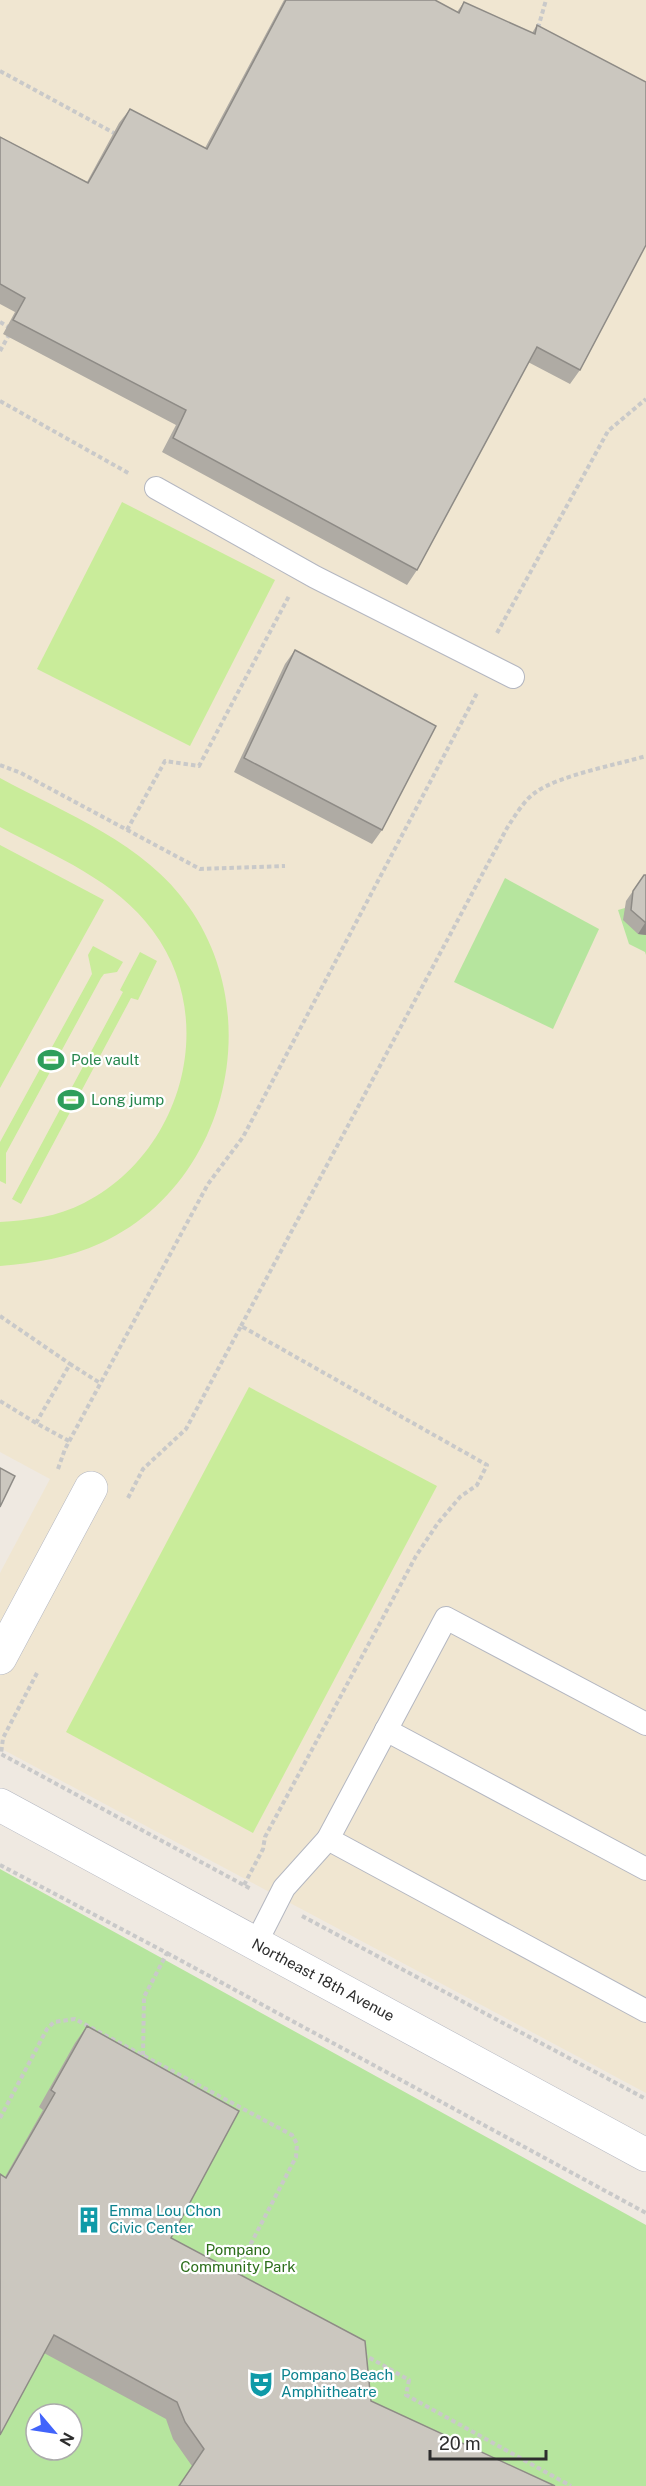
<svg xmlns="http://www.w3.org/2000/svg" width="646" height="2486" viewBox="0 0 646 2486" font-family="'Public Sans',sans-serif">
<rect width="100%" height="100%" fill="#efe9e1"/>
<path fill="#f0e6d1" d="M0,0H646V2093L0,1748V1573L50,1479L0,1452Z"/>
<g fill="#b6e59e" fill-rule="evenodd">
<path d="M505,878L599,929L553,1029L454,982Z"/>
<path d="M646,902V955L645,952L629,944L618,910Z"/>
<path d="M0,1869L646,2225V2486H0ZM36,2414H72V2450H36Z"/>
</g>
<g fill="#c9ec9a">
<path d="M122,502L275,580L190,746L37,669Z"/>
<path d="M0,778C66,814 145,843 189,907C267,1018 226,1186 101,1243C68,1258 36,1263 0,1266V1222C29,1220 57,1217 84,1203C181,1154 220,1021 153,931C116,880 54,856 0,827Z"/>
<path d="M0,845L104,900L0,1088Z"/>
<path d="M93,946L123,962L117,972L104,974L101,978L6,1153V1184L0,1181V1142L92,974L88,955Z"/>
<path d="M140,952L157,961L138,1000L131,998L21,1204L12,1199L123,992L120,990Z"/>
<path d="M249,1387L437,1486L253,1833L66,1732Z"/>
</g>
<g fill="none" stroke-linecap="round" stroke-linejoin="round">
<g stroke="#b4b7c1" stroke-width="24">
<g id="service">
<path d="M156,488L315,577L513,677"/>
<path d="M386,1730L646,1869"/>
<path d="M328,1839L646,2011"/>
<path d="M256,1943L284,1888L328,1839L446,1618L646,1724"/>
</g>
</g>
<g stroke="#b4b7c1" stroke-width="34">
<g id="minor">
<path d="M0,1658L91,1488"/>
<path d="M0,1805L646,2155"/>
</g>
</g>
<g stroke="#c9c9c9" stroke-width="4" stroke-dasharray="4.5 3" stroke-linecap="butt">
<path d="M538,28L546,0"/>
<path d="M0,71L114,133"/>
<path d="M0,322L10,328"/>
<path d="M0,351L10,333"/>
<path d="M0,401L130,474"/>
<path d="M497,633L608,431L646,399"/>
<path d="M0,765L21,773L200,869L285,866"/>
<path d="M127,830L165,761L199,766L289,596"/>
<path d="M0,1316L70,1364"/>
<path d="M241,1326L507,828C515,816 524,800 536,792C560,775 616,765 646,756"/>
<path d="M0,1401L36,1423"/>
<path d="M69,1441L36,1423L70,1364L100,1383"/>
<path d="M58,1469L65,1449L208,1184L243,1137L477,693"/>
<path d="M128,1498L143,1469L186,1429L241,1326L487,1465L477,1485L460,1497L438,1523L416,1556L265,1837L263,1849L244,1885"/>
<path d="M37,1673L3,1738L1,1754L251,1889"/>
<path d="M0,1865L167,1953L144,1997L143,2055"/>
<path d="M302,1916L646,2099"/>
<path d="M167,1953L646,2213"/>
<path d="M0,2118L47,2029L54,2022L75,2019L292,2135L297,2144L296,2157L234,2276"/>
<path d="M363,2354L409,2380L406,2395L571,2486"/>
</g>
<use href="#service" stroke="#fff" stroke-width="22"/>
<use href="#minor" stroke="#fff" stroke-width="33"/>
</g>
<g fill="#afaba4">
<path d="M284,0H435L457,12L464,2L532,33L537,25L580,370L570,384L528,362L417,570L407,585L162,452L176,425L3,334L15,312L0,304V137L87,182L119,123L130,109L205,148Z"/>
<path d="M295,650L382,830L372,844L234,772L285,664Z"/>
<path d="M644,875L646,935L638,934L623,920L626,901Z"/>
<path d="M87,2026L171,2238L365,2341L192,2466L173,2439L166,2419L44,2353L5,2177L43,2110L39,2107L75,2043Z"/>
</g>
<path fill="#8e8b86" d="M645,923H646V935L638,934Z"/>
<g fill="#cbc7bf" stroke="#8e8b86" stroke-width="1.5">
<path d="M286,0H435L459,13L464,2L535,34L537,25L646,82V245L580,370L537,347L417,570L173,438L186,410L13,320L25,298L0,284V137L88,183L130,109L207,149Z"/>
<path d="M295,650L436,726L382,830L244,758Z"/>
<path d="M644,875H646V923L631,910L633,891Z"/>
<path d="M0,1468L15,1476L0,1507Z"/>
<path d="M87,2026L239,2111L171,2238L365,2341L371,2401L555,2486H179L204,2449L185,2422L177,2402L54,2335L0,2435V2174L6,2178L55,2093L51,2090Z"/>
</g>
<defs>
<g id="stadium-bare" transform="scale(2.07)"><path d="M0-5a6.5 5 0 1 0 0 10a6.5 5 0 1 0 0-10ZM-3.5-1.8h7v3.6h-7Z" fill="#2e9e5b" stroke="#fff" stroke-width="2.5" paint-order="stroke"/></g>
<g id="building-bare" transform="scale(2.07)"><path d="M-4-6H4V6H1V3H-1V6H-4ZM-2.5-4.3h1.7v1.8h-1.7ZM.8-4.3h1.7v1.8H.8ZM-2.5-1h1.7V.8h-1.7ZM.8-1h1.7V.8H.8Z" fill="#0f9aa8" stroke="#fff" stroke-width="2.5" paint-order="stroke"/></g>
<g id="theatre-bare" transform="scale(2.07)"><path d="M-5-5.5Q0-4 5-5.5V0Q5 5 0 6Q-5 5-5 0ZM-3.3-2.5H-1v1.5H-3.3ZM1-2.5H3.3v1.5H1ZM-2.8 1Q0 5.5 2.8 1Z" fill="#0f9aa8" stroke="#fff" stroke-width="2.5" paint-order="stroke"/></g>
</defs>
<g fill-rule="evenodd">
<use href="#stadium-bare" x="51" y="1060"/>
<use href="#stadium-bare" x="71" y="1100"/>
<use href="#building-bare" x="89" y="2220"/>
<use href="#theatre-bare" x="261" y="2384"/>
</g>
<g text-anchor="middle" stroke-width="4.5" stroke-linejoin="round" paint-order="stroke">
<g font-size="15" fill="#27864d" stroke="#fff" text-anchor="start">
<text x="71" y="1065">Pole vault</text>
<text x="91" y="1105">Long jump</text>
</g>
<g font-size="15" fill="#2e2e2e" stroke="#fff">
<text transform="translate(323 1980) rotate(28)" y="5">Northeast 18th Avenue</text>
</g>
<g font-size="15" fill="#0d838f" stroke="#fff" text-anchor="start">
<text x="109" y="2216">Emma Lou Chon<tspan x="109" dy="17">Civic Center</tspan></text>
<text x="281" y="2380">Pompano Beach<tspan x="281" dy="17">Amphitheatre</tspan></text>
</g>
<g font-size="15" fill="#2c6e1b" stroke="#fff">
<text x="238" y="2255">Pompano<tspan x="238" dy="17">Community Park</tspan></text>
</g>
</g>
<g transform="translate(54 2432) rotate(119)"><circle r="28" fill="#ffffff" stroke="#ababab" stroke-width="1.5"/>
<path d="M0-4.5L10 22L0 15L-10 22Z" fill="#4264fb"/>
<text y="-9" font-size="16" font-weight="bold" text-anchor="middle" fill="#2e2e2e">N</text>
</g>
<path d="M430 2450v9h116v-9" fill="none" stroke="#2e2e2e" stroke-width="3"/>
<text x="439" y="2450" font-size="18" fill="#2e2e2e" stroke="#ffffff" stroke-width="4.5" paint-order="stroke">20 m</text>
</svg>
